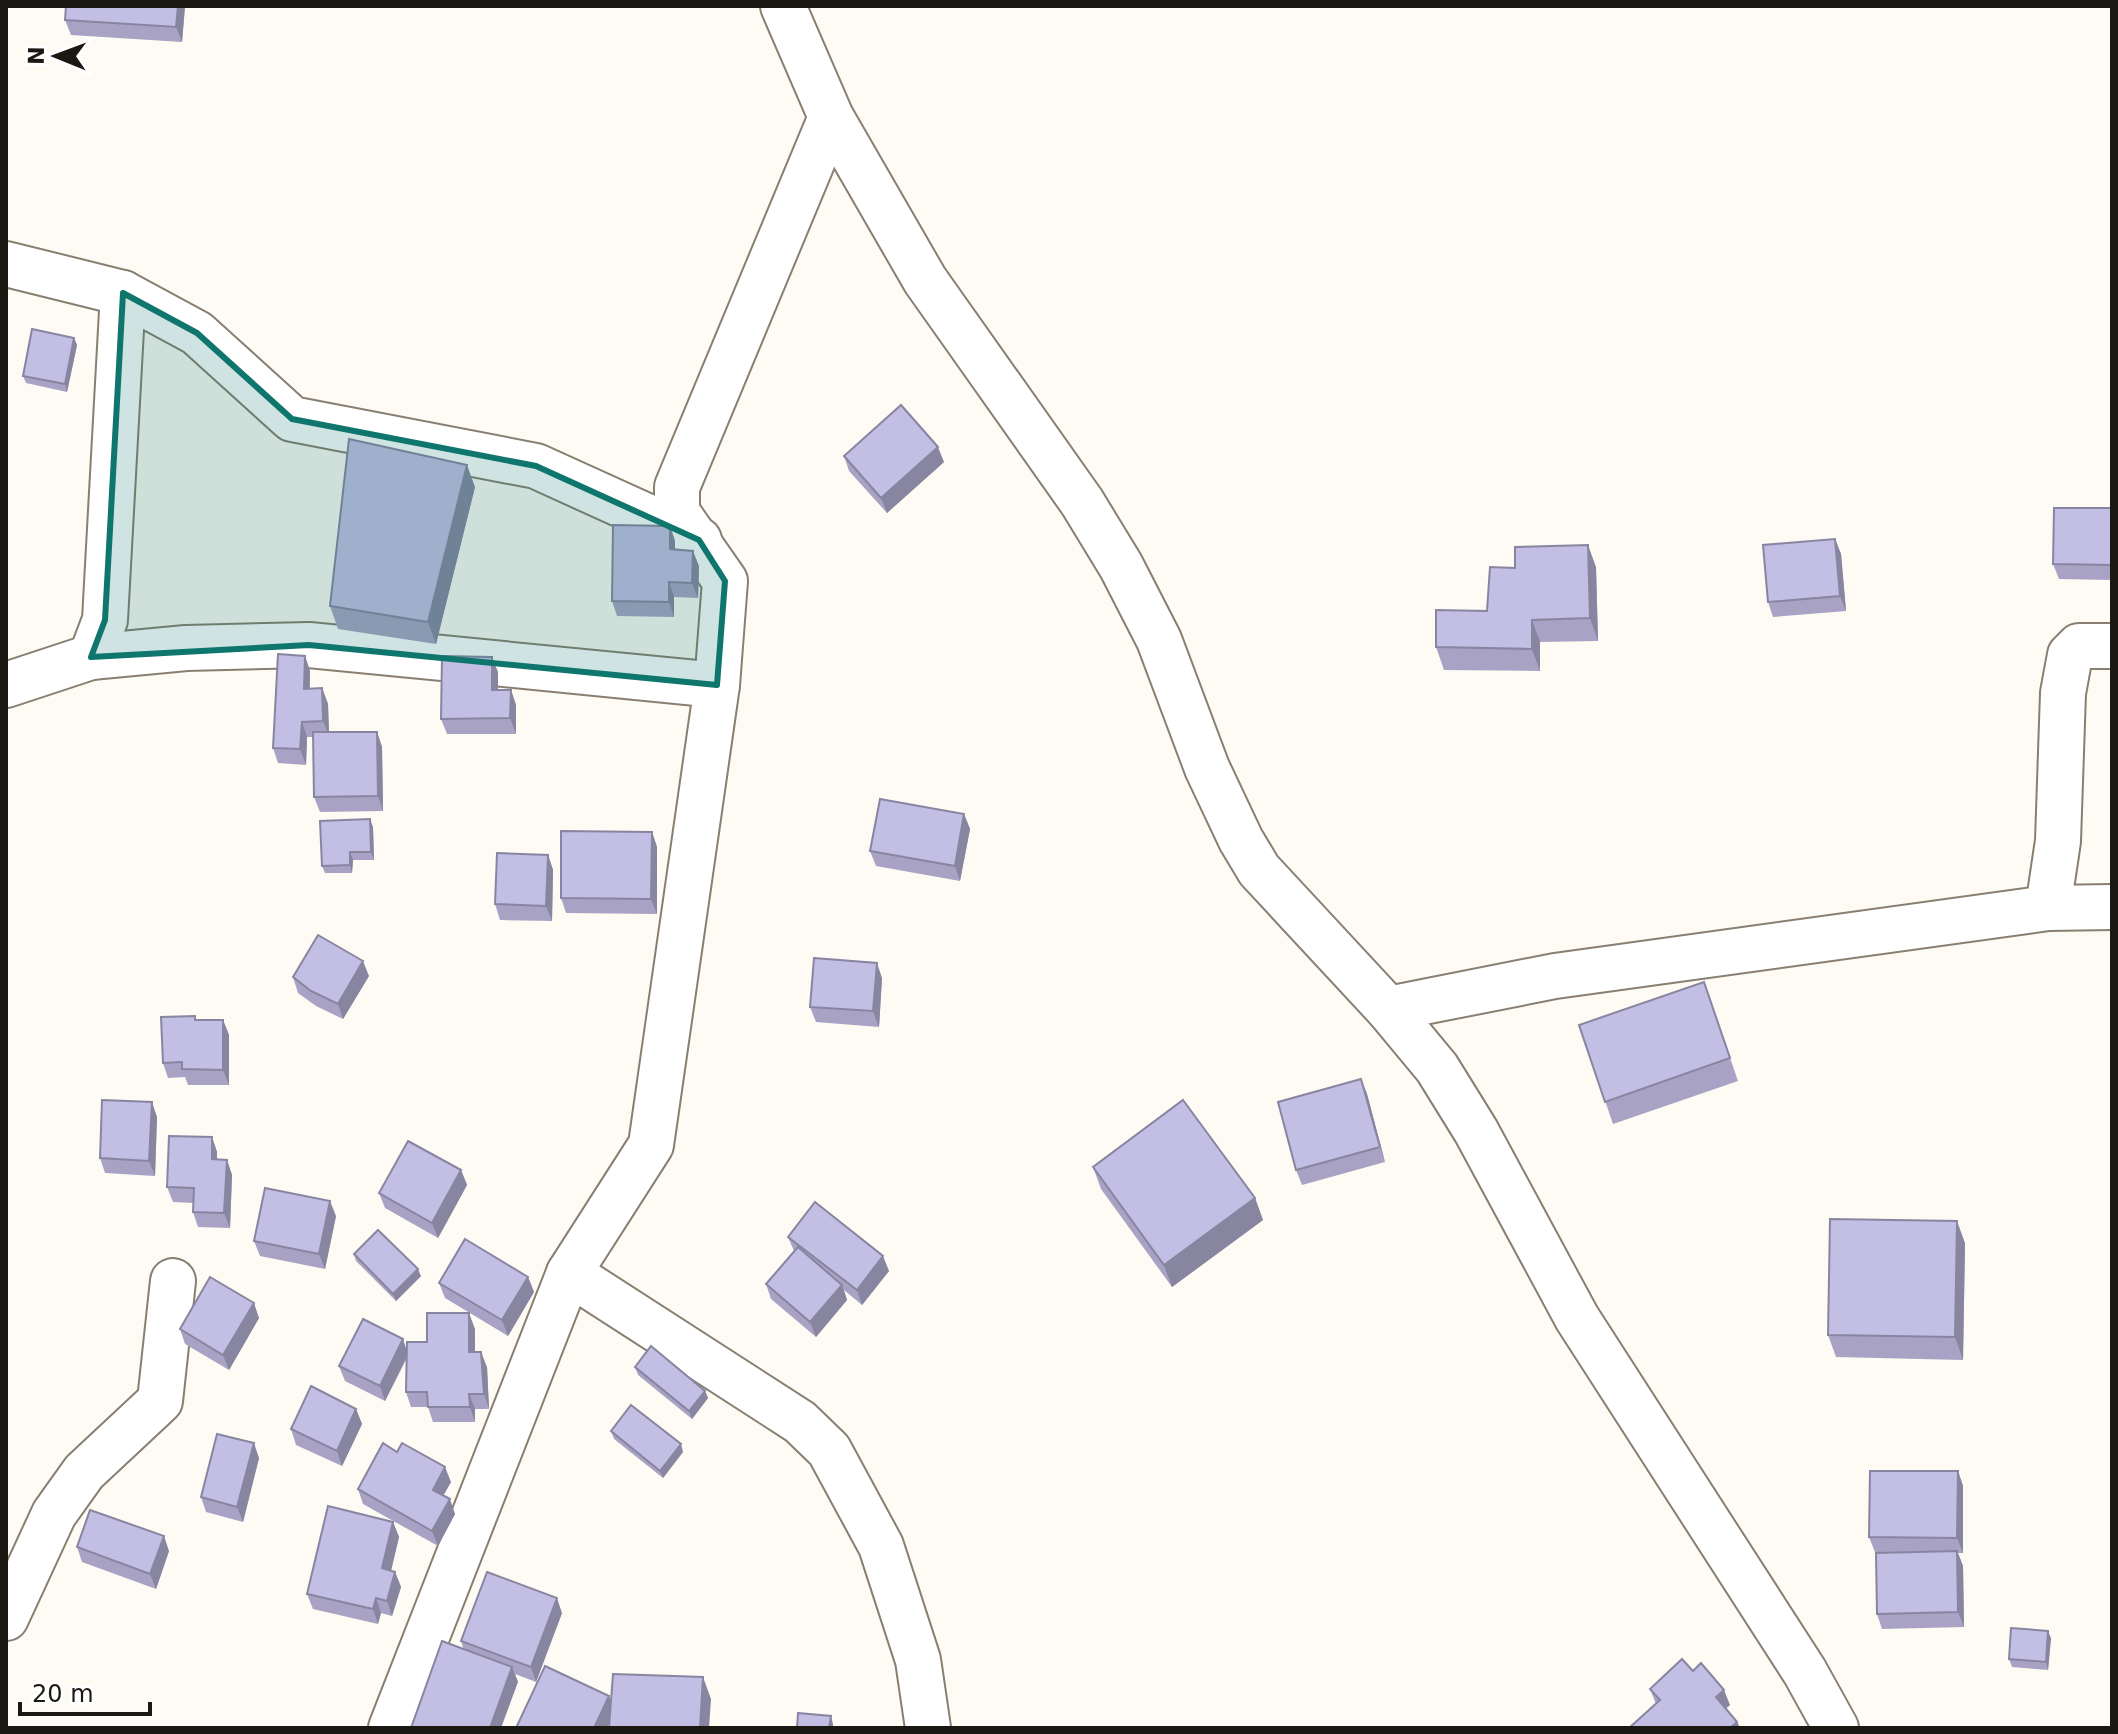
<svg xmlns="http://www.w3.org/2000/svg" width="2118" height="1734" viewBox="0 0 2118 1734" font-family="'DejaVu Sans',sans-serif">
<rect width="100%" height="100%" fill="#fefaf4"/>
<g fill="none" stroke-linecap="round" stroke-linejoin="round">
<g stroke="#887f70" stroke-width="48">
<g id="street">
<path d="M783,6L831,117L925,280L1082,502L1121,566L1159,640L1207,768L1241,840L1259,870L1388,1009L1437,1068L1476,1131L1577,1318L1805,1672L1836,1728"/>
<path d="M6,264L123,293L197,333L292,419L536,466L699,540"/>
<path d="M91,657L186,648L309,645L717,685"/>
<path d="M6,685L91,657L105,620L123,293"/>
<path d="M2048,908L2058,841L2063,693L2070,655L2079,646H2112"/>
<path d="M1388,1009L1555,976L2048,908L2112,907"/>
<path d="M569,1273L800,1422L829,1450L881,1546L918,1660L928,1728"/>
<path d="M6,1618L54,1514L84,1472L160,1401L173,1281"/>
<path d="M391,1728L569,1273L651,1145L717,685L725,581L677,512V487L831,117"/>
</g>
</g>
<use href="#street" stroke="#fff" stroke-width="44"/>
</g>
<g fill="#a8a3c4">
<path d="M66,6H185L182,42L71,35L65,20Z"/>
<path d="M74,338L77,345L67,392L26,383L23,376Z"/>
<path d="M844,456L944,462L887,513L849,471Z"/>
<path d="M475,487L436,644L338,629L330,606Z"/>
<path d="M2112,508V580L2059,579L2053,564Z"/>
<path d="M670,526L675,541V550L699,566L698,598L674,597V617L617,616L612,601Z"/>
<path d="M1835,539L1841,554L1846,611L1773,617L1768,602Z"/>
<path d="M1596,567L1598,641L1540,642V671L1444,670L1436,647L1487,611L1515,568Z"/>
<path d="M305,656L310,671V689L322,688L328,704L329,732H377L382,747L383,811L320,812L314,797L313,737H307L306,765L278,763L273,748Z"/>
<path d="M498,672V690H511L516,705V734H447L441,719Z"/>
<path d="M964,814L970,829L960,881L876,866L870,851Z"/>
<path d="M373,827L374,860H353L352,873H325L322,866Z"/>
<path d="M652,832L657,847V914L566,913L561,898Z"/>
<path d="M548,855L553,870L552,921L500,920L495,904Z"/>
<path d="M369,976L343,1019L316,1006L298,993L293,977Z"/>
<path d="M882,978L879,1027L816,1022L810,1007Z"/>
<path d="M1704,982L1738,1081L1613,1124L1579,1025Z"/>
<path d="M197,1020H223L229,1035V1085H188L185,1077L168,1078L163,1063Z"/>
<path d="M1361,1079L1367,1094L1385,1162L1302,1185L1296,1170Z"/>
<path d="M157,1117L155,1176L105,1173L100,1158Z"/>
<path d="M212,1137L217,1152V1159L227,1160L232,1175L230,1228L198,1227L193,1212V1203L173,1202L167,1187Z"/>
<path d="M1093,1167L1255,1198L1263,1220L1172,1287L1101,1189Z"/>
<path d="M461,1170L467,1185L438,1238L385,1208L379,1193Z"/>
<path d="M336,1216L325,1269L260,1256L254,1241Z"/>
<path d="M788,1237L889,1271L862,1305L844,1290L847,1300L816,1337L771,1299L766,1284L794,1251Z"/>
<path d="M1965,1243L1963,1360L1836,1357L1828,1335Z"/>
<path d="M354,1254L421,1276L396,1301L356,1261Z"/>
<path d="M528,1277L534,1292L508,1336L445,1298L439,1283Z"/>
<path d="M259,1318L229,1370L185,1344L180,1329Z"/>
<path d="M475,1329V1352L487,1367L489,1409H475V1422H433L428,1407H411L406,1392L407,1358L385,1401L345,1381L339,1366L407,1350L427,1342Z"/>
<path d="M635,1367L705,1391L708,1398L692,1419L638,1375Z"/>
<path d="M356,1409L362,1424L342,1466L296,1445L291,1429Z"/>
<path d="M611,1431L683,1452L663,1478L614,1439Z"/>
<path d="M259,1458L243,1522L206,1512L201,1497Z"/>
<path d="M1958,1471L1963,1486V1553H1958L1963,1566L1964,1627L1882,1629L1877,1614L1900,1552H1875L1869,1537Z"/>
<path d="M451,1482L443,1495L455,1514L438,1546L363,1504L358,1489Z"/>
<path d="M393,1522L399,1537L391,1571L395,1572L401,1587L392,1616L381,1613L378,1624L313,1609L307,1594Z"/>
<path d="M77,1547L169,1551L156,1589L82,1562Z"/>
<path d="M562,1613L536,1682L515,1674L518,1682L464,1650L461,1641Z"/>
<path d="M2051,1638L2048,1670L2012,1667L2009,1659Z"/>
<path d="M1693,1671L1730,1705L1726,1708L1737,1722L1740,1728H1629L1656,1704L1650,1689Z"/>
</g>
<g fill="#8885a0">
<path d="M178,6H185L182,42L176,27Z"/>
<path d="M74,338L77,345L67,392L65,384Z"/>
<path d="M938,447L944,462L887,513L881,498Z"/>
<path d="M467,465L475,487L436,644L428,622Z"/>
<path d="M670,526L675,541V564L670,549Z"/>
<path d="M1835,539L1841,554L1846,611L1840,596Z"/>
<path d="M1588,545L1596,567L1598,641L1590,618Z"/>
<path d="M693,551L699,566L698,598L692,583Z"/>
<path d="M669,582L674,597V617L669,602Z"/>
<path d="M1532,620L1540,642V671L1532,649Z"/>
<path d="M305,656L310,671L309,704L304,689Z"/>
<path d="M492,657L498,672V705L492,690Z"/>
<path d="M322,688L328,704L329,736L323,721Z"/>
<path d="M511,690L516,705V734L510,718Z"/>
<path d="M302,722L307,737L306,765L300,749Z"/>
<path d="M377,732L382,747L383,811L378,796Z"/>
<path d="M964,814L970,829L960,881L955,866Z"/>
<path d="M370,819L373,827L374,860L371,852Z"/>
<path d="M652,832L657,847V914L651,899Z"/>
<path d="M350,852L353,860L352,873L350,865Z"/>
<path d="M548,855L553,870L552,921L546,906Z"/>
<path d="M363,961L369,976L343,1019L338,1004Z"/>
<path d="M877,963L882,978L879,1027L873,1011Z"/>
<path d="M223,1020L229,1035V1085L223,1070Z"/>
<path d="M1361,1079L1367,1094L1385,1162L1380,1147Z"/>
<path d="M152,1102L157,1117L155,1176L149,1161Z"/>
<path d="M212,1137L217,1152V1174L212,1159Z"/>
<path d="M227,1160L232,1175L230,1228L224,1213Z"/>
<path d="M461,1170L467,1185L438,1238L432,1223Z"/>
<path d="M1255,1198L1263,1220L1172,1287L1164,1265Z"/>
<path d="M330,1201L336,1216L325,1269L319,1254Z"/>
<path d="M1957,1221L1965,1243L1963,1360L1955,1337Z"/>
<path d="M883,1256L889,1271L862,1305L857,1290Z"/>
<path d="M418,1269L421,1276L396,1301L393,1294Z"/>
<path d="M528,1277L534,1292L508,1336L502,1320Z"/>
<path d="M842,1285L847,1300L816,1337L810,1322Z"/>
<path d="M254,1303L259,1318L229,1370L223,1355Z"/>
<path d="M469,1313L475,1329V1368L469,1352Z"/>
<path d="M403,1339L408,1354L385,1401L380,1386Z"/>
<path d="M481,1352L487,1367L489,1409L484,1394Z"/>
<path d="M705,1391L708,1398L692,1419L689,1411Z"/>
<path d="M469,1394L475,1409V1422L470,1407Z"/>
<path d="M356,1409L362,1424L342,1466L337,1451Z"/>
<path d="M254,1443L259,1458L243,1522L237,1507Z"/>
<path d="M681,1444L683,1452L663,1478L660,1471Z"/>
<path d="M445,1467L451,1482L438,1505L433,1490Z"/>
<path d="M1958,1471L1963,1486V1553L1957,1538Z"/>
<path d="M450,1499L455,1514L438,1546L432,1531Z"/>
<path d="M393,1522L399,1537L388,1583L382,1568Z"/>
<path d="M164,1536L169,1551L156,1589L150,1574Z"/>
<path d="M1957,1551L1963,1566L1964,1627L1958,1612Z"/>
<path d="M395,1572L401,1587L392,1616L387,1601Z"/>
<path d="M376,1598L381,1613L378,1624L373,1609Z"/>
<path d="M557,1598L562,1613L536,1682L531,1667Z"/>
<path d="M2048,1631L2051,1638L2048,1670L2046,1662Z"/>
<path d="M512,1667L518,1682L501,1728H490Z"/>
<path d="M703,1677L711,1699L709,1728H700Z"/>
<path d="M1724,1690L1730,1705L1722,1712L1716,1697Z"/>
<path d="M609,1696L615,1711L607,1728H594Z"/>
<path d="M831,1716L833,1724V1728H829Z"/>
<path d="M1737,1722L1740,1728H1730Z"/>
</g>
<g fill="#c3bee4" stroke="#8885a0" stroke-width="2">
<path d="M66,6H178L176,27L65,20Z"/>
<path d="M32,329L74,338L65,384L23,376Z"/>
<path d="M901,405L938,447L881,498L844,456Z"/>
<path d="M349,439L467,465L428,622L330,606Z"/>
<path d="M2054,508H2112V565L2053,564Z"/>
<path d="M613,525L670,526V549L693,551L692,583L669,582V602L612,601Z"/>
<path d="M1835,539L1840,596L1768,602L1763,545Z"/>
<path d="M1588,545L1590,618L1532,620V649L1436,647V610L1487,611L1490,567L1515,568V547Z"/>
<path d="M278,654L305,656L304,689L322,688L323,721L302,722L300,749L273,748Z"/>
<path d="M442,656L492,657V690H511L510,718L441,719Z"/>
<path d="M313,732H377L378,796L314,797Z"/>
<path d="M880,799L964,814L955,866L870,851Z"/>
<path d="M370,819L371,852H350V865L322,866L320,821Z"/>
<path d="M561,831L652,832L651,899L561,898Z"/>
<path d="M497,853L548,855L546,906L495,904Z"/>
<path d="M318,935L363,961L338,1004L311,991L293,977Z"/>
<path d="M814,958L877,963L873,1011L810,1007Z"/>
<path d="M1704,982L1730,1058L1605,1102L1579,1025Z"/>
<path d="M195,1016V1020H223V1070L182,1069V1062L163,1063L161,1017Z"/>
<path d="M1361,1079L1380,1147L1296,1170L1278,1102Z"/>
<path d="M102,1100L152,1102L149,1161L100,1158Z"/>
<path d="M1183,1100L1255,1198L1164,1265L1093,1167Z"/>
<path d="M169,1136L212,1137V1159L227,1160L224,1213L193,1212L194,1188L167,1187Z"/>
<path d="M408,1141L461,1170L432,1223L379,1193Z"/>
<path d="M265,1188L330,1201L319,1254L254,1241Z"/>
<path d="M815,1202L883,1256L857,1290L788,1237Z"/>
<path d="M1830,1219L1957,1221L1955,1337L1828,1335Z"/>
<path d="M378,1230L418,1269L393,1294L354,1254Z"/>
<path d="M465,1239L528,1277L502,1320L439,1283Z"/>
<path d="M798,1247L842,1285L810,1322L766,1284Z"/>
<path d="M210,1277L254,1303L223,1355L180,1329Z"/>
<path d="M427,1313H469V1352H481L484,1394H469L470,1407H428L427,1392H406L407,1342H427Z"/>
<path d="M363,1319L403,1339L380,1386L339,1366Z"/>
<path d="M651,1346L705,1391L689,1411L635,1367Z"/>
<path d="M311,1386L356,1409L337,1451L291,1429Z"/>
<path d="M631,1405L681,1444L660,1471L611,1431Z"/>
<path d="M217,1434L254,1443L237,1507L201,1497Z"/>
<path d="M383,1443L397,1452L402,1443L445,1467L433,1490L450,1499L432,1531L358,1489Z"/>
<path d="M1870,1471H1958L1957,1538L1869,1537Z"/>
<path d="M328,1506L393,1522L382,1568L395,1572L387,1601L376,1598L373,1609L307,1594Z"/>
<path d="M90,1510L164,1536L150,1574L77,1547Z"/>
<path d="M1957,1551L1958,1612L1877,1614L1876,1553Z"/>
<path d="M487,1572L557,1598L531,1667L461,1641Z"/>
<path d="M2011,1628L2048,1631L2046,1662L2009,1659Z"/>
<path d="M442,1641L512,1667L490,1728H411Z"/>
<path d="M1682,1659L1693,1671L1701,1663L1724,1690L1716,1697L1737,1722L1730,1728H1629L1660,1700L1650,1689Z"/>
<path d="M545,1666L609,1696L594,1728H516Z"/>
<path d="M613,1674L703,1677L700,1728H609Z"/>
<path d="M798,1713L831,1716L829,1728H797Z"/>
</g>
<path fill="#0f766e" fill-opacity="0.2" stroke="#0f766e" stroke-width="6" stroke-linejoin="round" d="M123,293L197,333L292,419L536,466L699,540L725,581L717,685L309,645L91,657L105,620Z"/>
<rect width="2118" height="1734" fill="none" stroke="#1b1812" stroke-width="16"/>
<g transform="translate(56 56) rotate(271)" stroke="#ffffff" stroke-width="6" paint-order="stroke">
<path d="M0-6L14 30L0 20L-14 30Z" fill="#1b1812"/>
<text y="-12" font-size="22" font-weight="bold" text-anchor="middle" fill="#1b1812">N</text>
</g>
<path d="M20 1702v12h130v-12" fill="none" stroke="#1b1812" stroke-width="4"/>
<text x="32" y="1702" font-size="24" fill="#1b1812" stroke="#ffffff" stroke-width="6" paint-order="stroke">20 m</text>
</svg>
